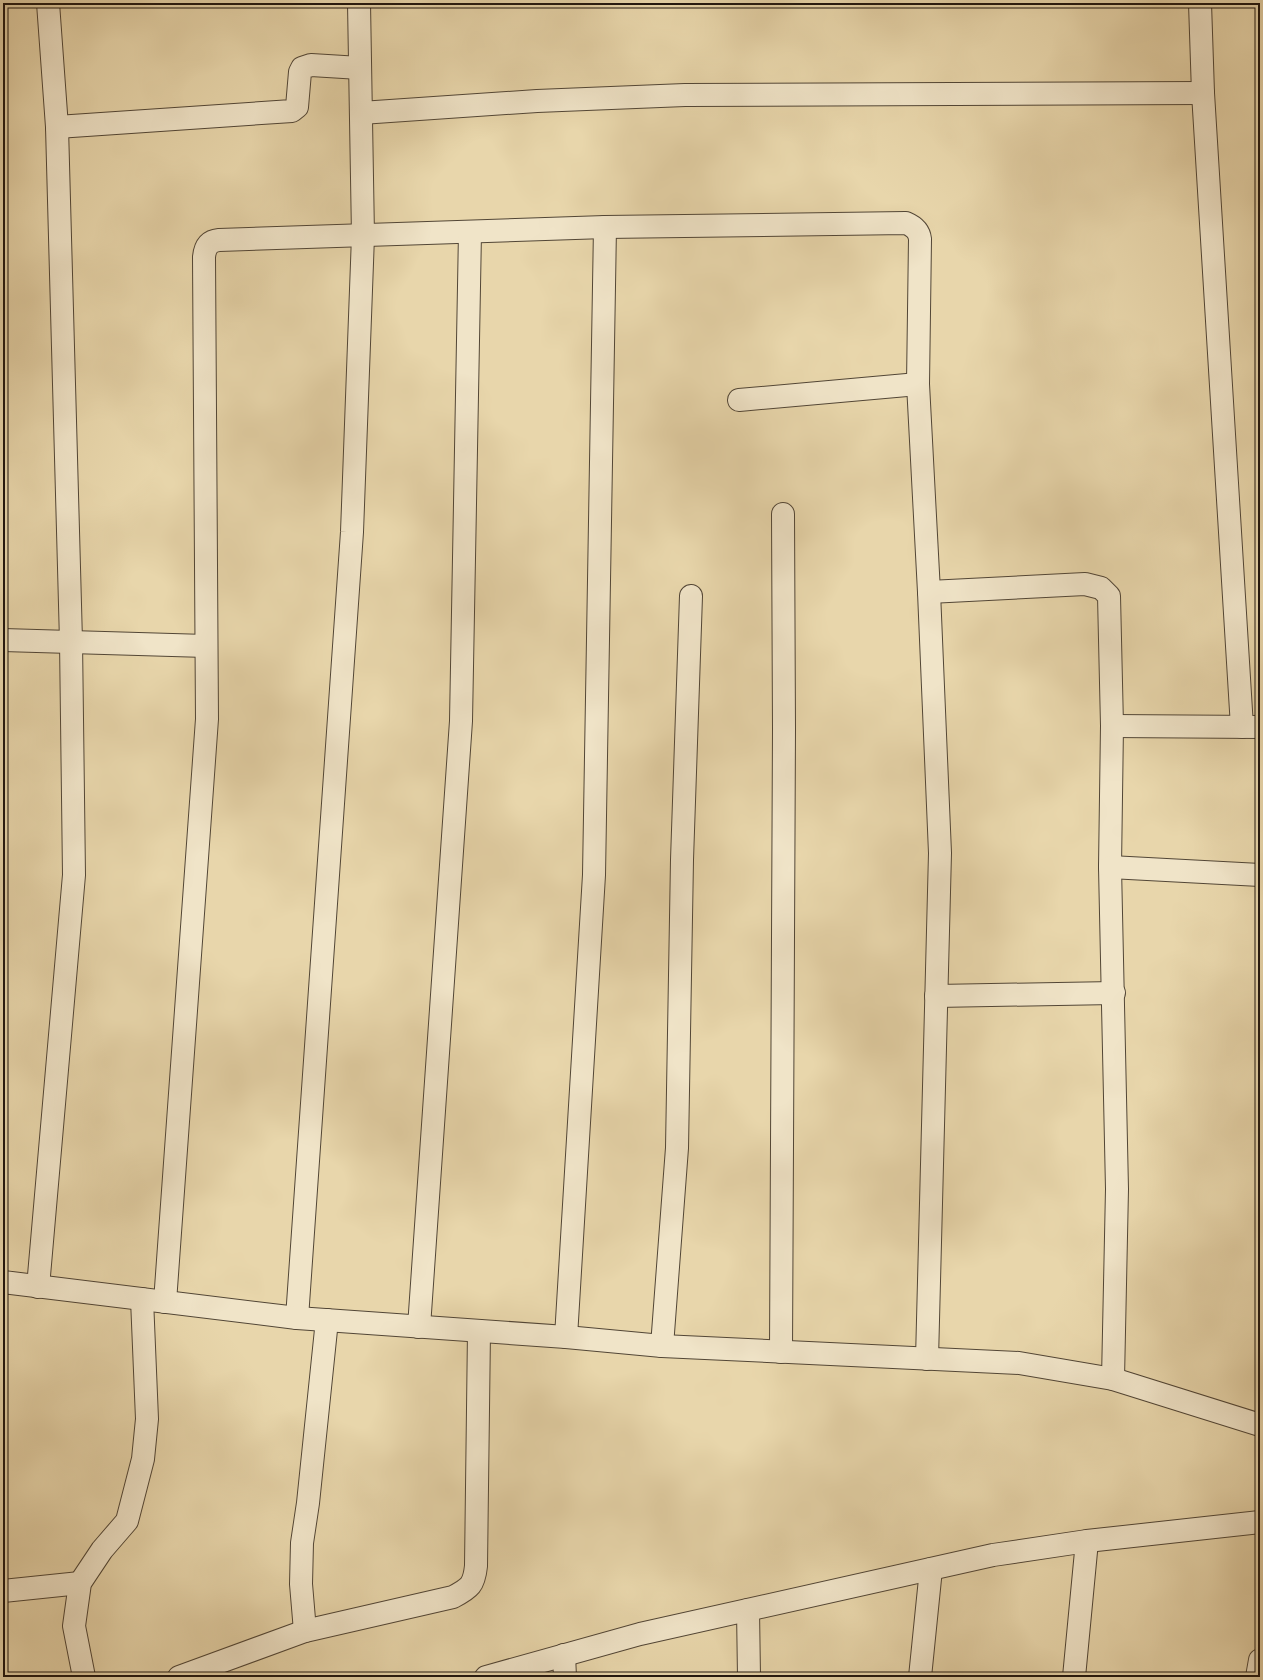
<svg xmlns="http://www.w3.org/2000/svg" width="1263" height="1680" viewBox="0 0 1263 1680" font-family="'IM FELL DW Pica',serif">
<rect width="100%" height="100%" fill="#e8d6ab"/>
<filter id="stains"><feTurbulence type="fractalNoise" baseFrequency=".005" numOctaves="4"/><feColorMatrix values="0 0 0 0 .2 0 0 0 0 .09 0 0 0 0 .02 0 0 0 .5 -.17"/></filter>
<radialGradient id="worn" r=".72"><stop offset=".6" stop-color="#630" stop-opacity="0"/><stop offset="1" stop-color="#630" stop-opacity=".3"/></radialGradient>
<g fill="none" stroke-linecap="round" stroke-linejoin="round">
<g stroke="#524636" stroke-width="24">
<g id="minor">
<path d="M1200,3L1203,93L1242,727"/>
<path d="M361,113L537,101L685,95L1203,93"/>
<path d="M57,127L292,111L297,107L300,72L302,68L311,65L360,68"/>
<path d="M739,400L918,384"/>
<path d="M929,592L1085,584L1101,588L1109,596L1112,726L1110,867L1117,1189L1113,1379"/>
<path d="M3,640L206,646"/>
<path d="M1112,726L1260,727"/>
<path d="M1110,867L1260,875"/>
<path d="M936,996L1114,993"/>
<path d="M38,1287L74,875L71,641L57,127L48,3"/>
<path d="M165,1302L207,719L204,257C205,247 209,241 219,240L605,227L906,223C913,226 919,230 920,239L918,384L929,592L940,853L927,1359"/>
<path d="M297,1318L352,532L363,236L359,3"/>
<path d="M419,1327L461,721L470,232"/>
<path d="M566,1337L594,875L605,227"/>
<path d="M662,1346L677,1148L682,860L691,596"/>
<path d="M781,1352L784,729L783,514"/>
<path d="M3,1591L80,1583"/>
<path d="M748,1610L749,1677"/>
<path d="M305,1631L301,1584L302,1543L308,1503L327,1320"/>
<path d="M564,1655L565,1677"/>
<path d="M84,1677L74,1626L80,1583L102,1550L127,1521L143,1459L147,1419L142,1299"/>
<path d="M179,1677L305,1631L453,1597C470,1588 474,1585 476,1566L479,1331"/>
<path d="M486,1677L640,1634L993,1555L1087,1541L1260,1522"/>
<path d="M920,1677L931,1569"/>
<path d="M1074,1677L1087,1541"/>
<path d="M1257,1677L1260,1660"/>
</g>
</g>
<g stroke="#524636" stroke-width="24">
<path id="tertiary" d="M3,1282L297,1318L566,1337L662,1346L1019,1363L1113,1379L1260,1425"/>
</g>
<use href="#minor" stroke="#f0e4c8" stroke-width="22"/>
<use href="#tertiary" stroke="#f0e4c8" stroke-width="22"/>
</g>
<rect width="1263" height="1680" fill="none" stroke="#e8d6ab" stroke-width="16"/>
<rect x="4" y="4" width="1255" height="1672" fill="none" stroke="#20160f" stroke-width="2"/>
<rect x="8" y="8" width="1247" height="1664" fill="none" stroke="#20160f"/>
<rect width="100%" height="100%" filter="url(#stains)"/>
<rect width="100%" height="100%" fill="url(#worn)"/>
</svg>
